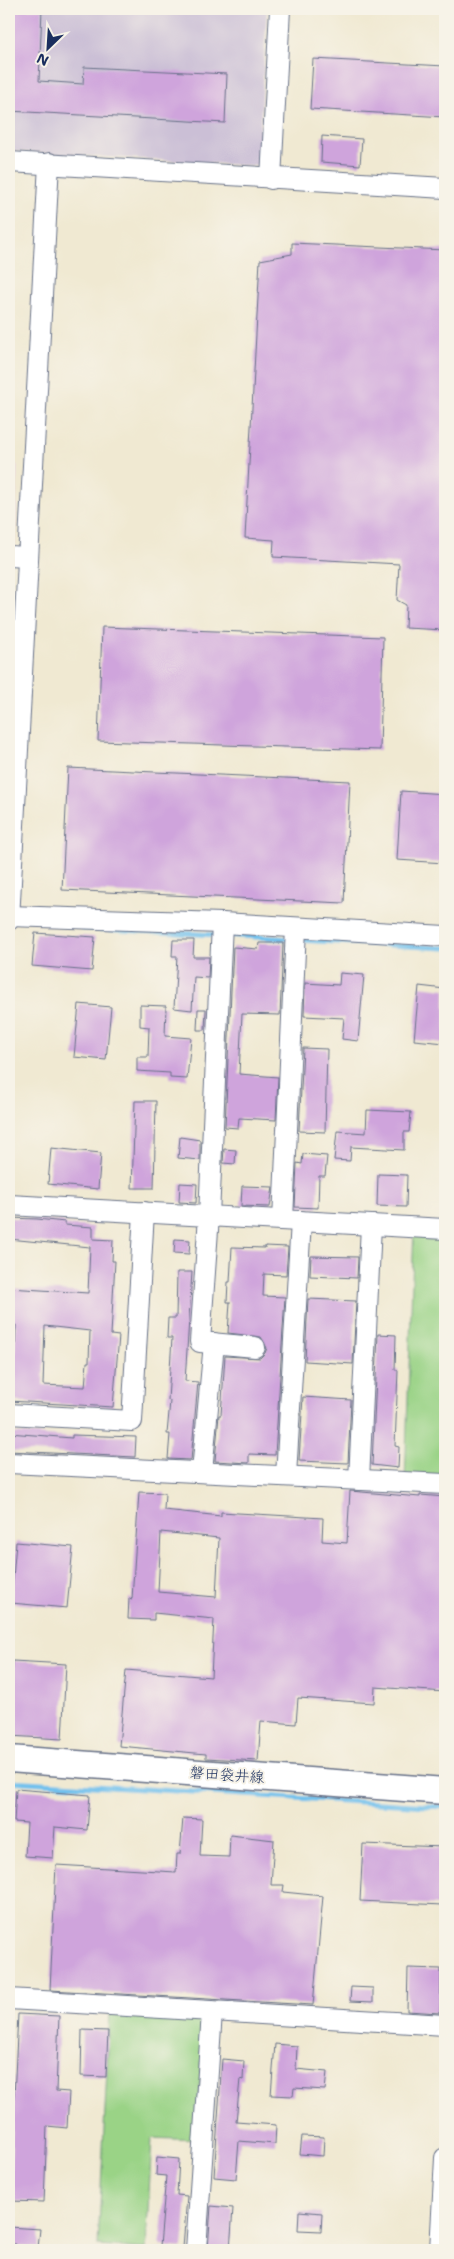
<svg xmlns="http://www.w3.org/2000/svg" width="454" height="2259" viewBox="0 0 454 2259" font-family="'Shantell Sans','Klee One',sans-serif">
<rect width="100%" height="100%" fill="#f7f3e8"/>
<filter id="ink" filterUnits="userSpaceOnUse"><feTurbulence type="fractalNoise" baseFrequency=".02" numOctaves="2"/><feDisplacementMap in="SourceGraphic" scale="10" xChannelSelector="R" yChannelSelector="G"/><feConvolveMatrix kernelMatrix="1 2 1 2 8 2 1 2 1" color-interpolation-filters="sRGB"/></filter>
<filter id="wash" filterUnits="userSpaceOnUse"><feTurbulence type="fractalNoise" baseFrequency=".0096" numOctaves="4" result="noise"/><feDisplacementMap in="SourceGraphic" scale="20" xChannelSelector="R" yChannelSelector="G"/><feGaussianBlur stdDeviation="1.12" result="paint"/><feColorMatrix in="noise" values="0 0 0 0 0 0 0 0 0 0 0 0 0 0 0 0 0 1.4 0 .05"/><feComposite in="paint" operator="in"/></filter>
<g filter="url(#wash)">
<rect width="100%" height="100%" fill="#f0e9d2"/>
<path fill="#ebd1ec" d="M9,464L17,465L15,549H9Z"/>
<path fill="#cbbfd6" d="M9,9H267L258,166L9,151Z"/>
<g fill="#9ad386" stroke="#5a8172">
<path d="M414,1227L445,1233V1484L405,1482Z"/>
<path d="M110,2011L204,2016L197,2140L152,2138L146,2249L98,2246Z"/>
</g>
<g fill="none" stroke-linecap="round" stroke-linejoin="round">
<g stroke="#72c1ed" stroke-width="5">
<path d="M83,928L217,935"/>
<path d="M225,935L292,939"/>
<path d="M300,940L445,948"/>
<path d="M9,1781L445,1807"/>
</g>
</g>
<g id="blocks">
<g fill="#cfa4dc" fill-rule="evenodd">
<path d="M9,9H42L39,81L83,84L84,67L227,74L225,123L9,111Z"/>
<path d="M313,59L445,66V117L310,109Z"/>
<path d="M322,136L362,139L360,165L321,162Z"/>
<path d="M292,243L445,250V630L405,628L406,605L397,600L399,564L273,557L274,540L245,538L260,260L292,254Z"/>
<path d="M102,627L383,637L380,750L98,741Z"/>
<path d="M68,768L350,781L344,903L62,890Z"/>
<path d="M401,791L445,794V863L397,860Z"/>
<path d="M35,933L95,937L92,971L32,966Z"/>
<path d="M173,940H194L193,957H209L208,978L194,977L192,1010L174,1008L177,956H172Z"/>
<path d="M259,943H283L280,1015L242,1014L239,1074L278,1077L276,1120L239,1118L238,1128L225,1127L233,947L258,949Z"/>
<path d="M340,973L364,975L358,1041L342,1039L344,1018L304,1016L305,983L339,985Z"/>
<path d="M419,986L445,989V1043L414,1040Z"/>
<path d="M79,1004L111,1007L106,1060L74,1057Z"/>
<path d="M140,1005L166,1006L165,1036L191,1038L187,1079L170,1078V1073L137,1071V1057H148L149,1027L140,1026Z"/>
<path d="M198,1009H206L205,1030H197Z"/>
<path d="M303,1048L327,1049L325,1132L299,1131Z"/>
<path d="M135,1101H156L154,1188H132Z"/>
<path d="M367,1110L411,1112L409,1132H404V1150L351,1147L350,1161L334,1160L337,1131L366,1133Z"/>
<path d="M180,1137L200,1140V1160L178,1158Z"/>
<path d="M51,1148L101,1153L98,1189L48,1184Z"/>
<path d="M224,1149L236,1150L235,1164L223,1163Z"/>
<path d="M303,1154L327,1156L325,1176H319L318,1208L295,1207L297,1163L302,1164Z"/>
<path d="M378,1174L407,1175L406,1207L377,1206Z"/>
<path d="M180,1183L197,1184L196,1203L179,1202Z"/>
<path d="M242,1186L273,1187L270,1207L241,1206Z"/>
<path d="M9,1218L37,1219L65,1222V1225L93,1227V1239L113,1240L112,1261H115L111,1335L119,1336L113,1407L9,1401V1354H15L16,1325H9V1288L88,1293L90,1247L9,1239ZM45,1326L90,1331L89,1362H87L85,1387L43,1385Z"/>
<path d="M175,1239L190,1240L189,1254L174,1253Z"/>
<path d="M265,1246L288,1247L286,1275L264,1274L263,1296L285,1297L275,1455L249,1454V1463L215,1461L219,1415H221L225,1356L260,1358L265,1353L267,1348L261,1337L228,1333L230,1302H227L228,1282H230L232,1247L265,1248Z"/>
<path d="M311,1256L358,1257L357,1278L310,1276Z"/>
<path d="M177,1272H192L185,1381L198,1382L191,1460L168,1459L170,1434H167L170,1401L168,1400L172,1338H167L168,1318H176Z"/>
<path d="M308,1299L356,1301L353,1364L305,1361Z"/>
<path d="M378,1334L396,1335L395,1370H398L395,1446L399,1447L398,1468L372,1465Z"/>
<path d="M303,1397L351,1400L348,1463L299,1461Z"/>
<path d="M9,1433L72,1438V1435L136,1437L135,1457L9,1451Z"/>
<path d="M350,1491L420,1497V1495L445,1497V1692L375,1687L374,1703L298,1698L296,1724L261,1721L258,1761L206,1758V1754L119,1746L126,1670L211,1677L214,1619L154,1613V1620L128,1619L129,1598L132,1599L139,1492L165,1493L164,1510L221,1516V1512L323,1518L322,1541L347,1543ZM161,1532L219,1538L216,1597L158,1592Z"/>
<path d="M16,1542L73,1547L67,1608L11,1603Z"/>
<path d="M13,1661L66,1664L62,1739L9,1736Z"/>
<path d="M16,1789L90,1795L87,1830L55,1827L53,1858L25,1856L27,1823L14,1822Z"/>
<path d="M183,1818L202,1819L200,1856L229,1857L230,1835L274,1840L271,1885H284L283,1892L323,1896L313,2005L50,1990L56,1865L176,1872L177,1854H180Z"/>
<path d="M363,1844L444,1847L442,1905L360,1901Z"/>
<path d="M408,1968L441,1969L440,2013L407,2011Z"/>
<path d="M351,1987L373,1988V2002L350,2001Z"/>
<path d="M18,2014L59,2016L56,2091L69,2092L67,2128L47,2126L44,2202L9,2201Z"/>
<path d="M82,2030L108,2031L106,2077L81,2076Z"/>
<path d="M275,2044L297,2046L296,2069L327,2072L325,2090L294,2088L293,2096L271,2095Z"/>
<path d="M222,2059L244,2061L243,2080L240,2079L236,2122L276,2125L275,2144L239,2141L236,2179L214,2177Z"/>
<path d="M302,2136L324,2137L323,2156L300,2154Z"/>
<path d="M157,2157L179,2159L177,2195L187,2196L183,2248L160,2246L166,2176L156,2175Z"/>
<path d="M211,2206L233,2208L230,2250H208Z"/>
<path d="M299,2211L322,2213L321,2231L298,2230Z"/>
<path d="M9,2227L40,2229L38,2248L16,2246V2244H9Z"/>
</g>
</g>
</g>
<g filter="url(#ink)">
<use href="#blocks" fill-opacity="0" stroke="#667087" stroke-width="1"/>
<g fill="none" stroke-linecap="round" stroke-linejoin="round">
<g stroke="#667087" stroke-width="22">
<g id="minor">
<path d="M9,162L445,188"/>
<path d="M271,179L280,9"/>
<path d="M9,556L28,557"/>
<path d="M9,916L222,923L445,936"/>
<path d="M9,920L49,163"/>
<path d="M222,923L209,1216L200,1342L255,1347"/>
<path d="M9,1205L445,1229"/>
<path d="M283,1220L296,928"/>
<path d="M9,1414L132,1421L144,1212"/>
<path d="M9,1463L445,1484"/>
<path d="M202,1472L214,1343"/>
<path d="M286,1476L301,1221"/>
<path d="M359,1480L371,1225"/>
<path d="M9,1999L445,2025"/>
<path d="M196,2250L212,2012"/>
<path d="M440,2250L445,2158"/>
</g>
</g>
<g stroke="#667087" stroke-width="29">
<path id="major" d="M9,1759L445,1791"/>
</g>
<use href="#minor" stroke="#fff" stroke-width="20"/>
<use href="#major" stroke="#fff" stroke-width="26"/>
</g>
</g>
<g text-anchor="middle" stroke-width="4" stroke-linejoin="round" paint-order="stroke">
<g font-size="15" fill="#1b2f5e" stroke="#f7f3e8">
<text transform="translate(227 1775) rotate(4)" y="5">磐田袋井線</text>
</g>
</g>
<rect width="454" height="2259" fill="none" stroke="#f7f3e8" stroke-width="30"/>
<g transform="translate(48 48) rotate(205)" stroke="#f7f3e8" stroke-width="4" paint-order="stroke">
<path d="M0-4L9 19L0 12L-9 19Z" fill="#1b2f5e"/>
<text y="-8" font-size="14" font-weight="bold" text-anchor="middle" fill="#1b2f5e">N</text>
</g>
</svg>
